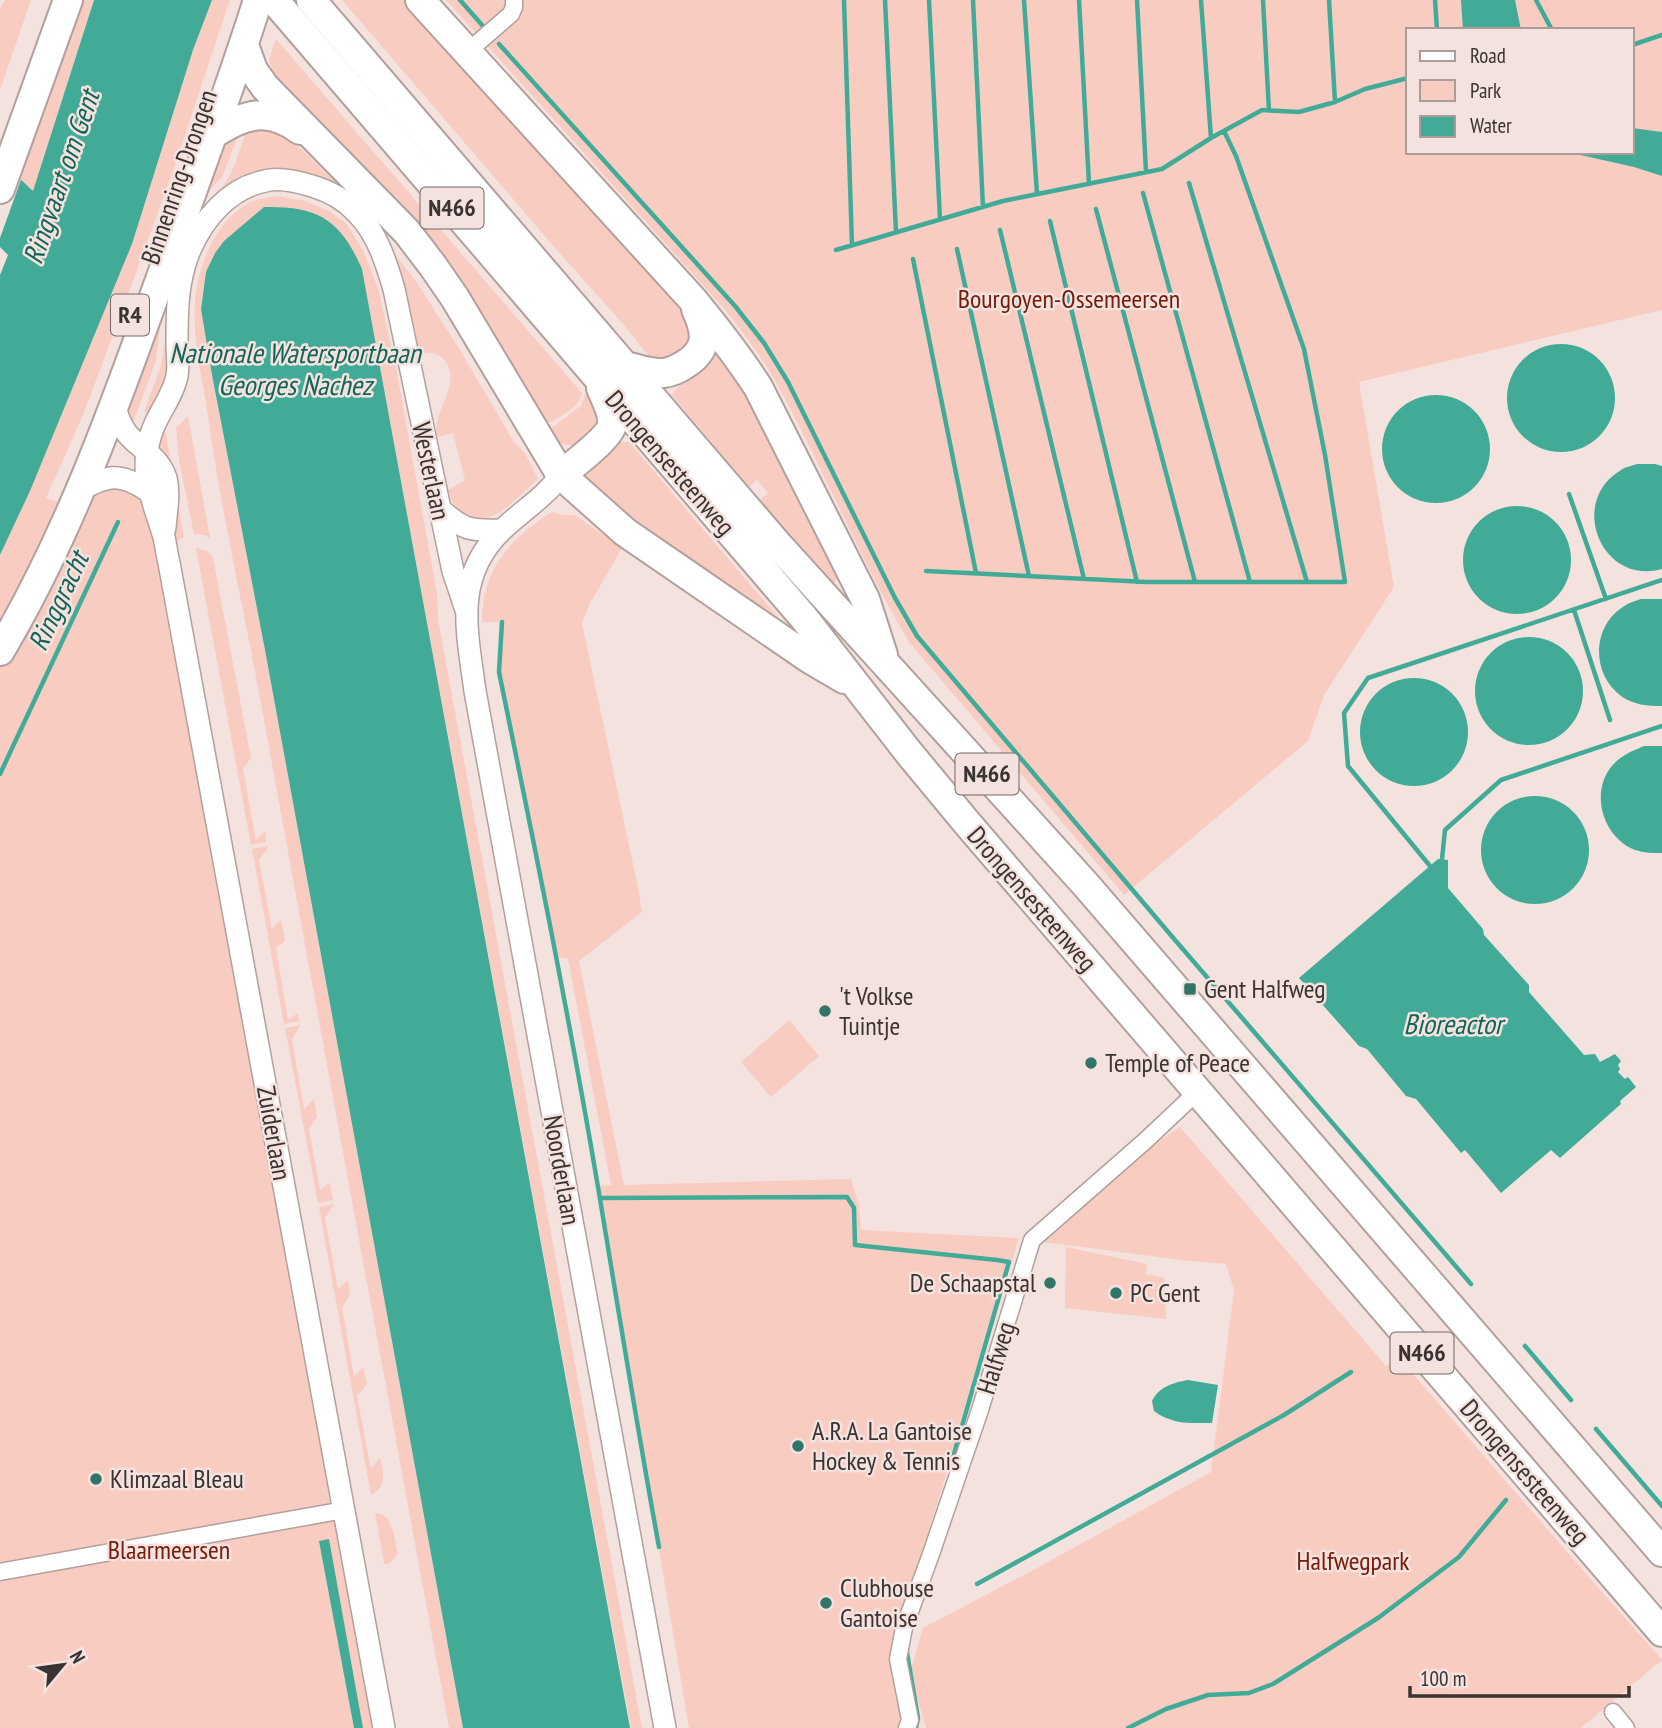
<svg xmlns="http://www.w3.org/2000/svg" width="1662" height="1728" viewBox="0 0 1662 1728" font-family="'PT Sans Narrow',sans-serif">
	<style>
		.green { fill: #f9ccc2; fill-rule: evenodd }
		.water { fill: #42ab98 }
		.pier { fill: #f4e2de }
		.lines { fill: none; stroke-linecap: round; stroke-linejoin: round }
		.stream { stroke: #42ab98; stroke-width: 4.5 }
		.street-casing { stroke: #b1a09c; stroke-width: 19 }
		.secondary-casing { stroke: #b1a09c; stroke-width: 24 }
		.highway-casing { stroke: #b1a09c; stroke-width: 32 }
		.street { stroke: #fff; stroke-width: 16 }
		.secondary { stroke: #fff; stroke-width: 21 }
		.highway { stroke: #fff; stroke-width: 28 }
		.poi-dot { fill: #307568; stroke: #f4e2de; stroke-width: 2.5 }
		.labels { text-anchor: middle; stroke-width: 5; stroke-linejoin: round; paint-order: stroke }
		.shield { fill: #f4e2de; stroke: #726865; stroke-width: 2 }
		.shield-label { font-size: 24px; font-weight: bold; fill: #3a3331 }
		.street-label { font-size: 26px; fill: #3a3331; stroke: #f4e2de }
		.park-label { font-size: 26px; fill: #771a08; stroke: #f4e2de }
		.poi-label { font-size: 26px; fill: #3a3331; stroke: #f4e2de; text-anchor: start }
		.water-label { font-size: 28px; font-style: italic; fill: #116558; stroke: #f4e2de }
	</style>
	<rect width="100%" height="100%" fill="#f4e2de"/>
	<path class="green" d="M5,0H31L0,90V8Z
		M80,0H94L33,192L16,176Z
		M212,0H230L172,174L118,322L83,415L46,498L78,509L85,497L115,483L142,496L153,529L158,567L374,1728H0V555L30,491L132,244L193,50Z
		M342,0H408L685,304L695,328L688,351L655,364L624,325L555,248Z
		M446,0H1662V310L1359,382L1394,587L1324,695L1308,741L1124,895L909,642C860,560 825,471 779,388C765,361 746,337 727,312ZM1408,30H1632V152H1408Z
		M276,39L582,393C579,407 563,415 551,422H547L544,420L276,79L269,60Z
		M240,125L236,142L222,177L202,198L212,155Z
		M254,130L273,132L292,140L353,199L285,174L195,220C204,205 218,194 227,180C236,166 240,148 246,132Z
		M277,196L305,201L329,211L347,224L363,251L369,264L379,292L397,373L437,593L438,619L642,1728H631L362,269L206,272L201,309L212,375L265,650L463,1728H449C385,1381 321,1034 258,687C240,593 219,499 206,403C200,367 191,329 196,292C200,260 218,221 247,204C256,199 267,197 277,196Z
		M382,238L416,281L460,350L514,442L525,453L538,479C511,505 467,551 448,490L465,480L453,433L437,437C431,412 463,384 445,361C437,350 426,353 414,355Z
		M161,317L156,361L130,430L124,417Z
		M167,326L172,374L151,417L145,413V409L161,366Z
		M728,343L847,561L834,584L760,500L768,493L757,480L749,487L671,394Z
		M586,392L601,409L600,427L575,445C563,446 553,442 546,432L581,406Z
		M188,416L210,538L204,535L194,534L179,460L176,428Z
		M158,428L164,430L166,435L184,537L174,543L156,450Z
		M610,442H629L787,628L646,535L574,470Z
		M552,512L563,515H575L622,548L589,605L582,623L637,883L642,912L579,961L624,1185L851,1179L859,1206L861,1230L1019,1238L891,1653L904,1717L900,1728H689L598,1186L611,1185L568,959L555,957L499,672L502,622H482C482,570 510,538 552,512Z
		M196,548L208,551L213,558L251,758L243,769L256,840L265,831L266,842L251,845Z
		M267,846L268,848L259,860L272,929L281,919L285,941L276,948L288,1020L298,1013L299,1021L284,1024L252,849Z
		M789,1020L819,1056L771,1097L741,1062Z
		M300,1025L292,1040L304,1109L314,1099L317,1117L309,1129L320,1190L330,1183L333,1200L318,1203L285,1028Z
		M1180,1127L1386,1366L1400,1359L1594,1583L1662,1660L1581,1728H926L910,1673L923,1628L1039,1567L1211,1472L1234,1290L1226,1264L1190,1261L1042,1242L1147,1149Z
		M334,1204L325,1218L338,1289L348,1280L350,1295L342,1307L354,1377L363,1367L367,1384L357,1396L371,1469L380,1457C383,1472 388,1487 371,1495L319,1207Z
		M1066,1247L1147,1264L1146,1274L1165,1278L1166,1319L1065,1308Z
		M375,1513C394,1513 394,1539 398,1554L389,1564H384Z"/>
	<path class="water" d="M94,0H212L193,50L132,244L30,491L0,555V275L8,255L0,247V160L33,191Z
		M1461,0H1515L1521,30H1463Z
		M1632,128L1662,132V176L1634,167L1567,152H1632Z
		M264,207C318,206 340,219 362,269L630,1728H463L265,650L212,375L201,309L206,272L215,253L224,241Z
		M1507 398a54 54 0 1 1 108 0a54 54 0 1 1-108 0Z
		M1382 449a54 54 0 1 1 108 0a54 54 0 1 1-108 0Z
		M1637,464H1655L1662,466V569C1602,586 1567,502 1621,470C1625,467 1632,466 1637,464Z
		M1463 560a54 54 0 1 1 108 0a54 54 0 1 1-108 0Z
		M1641,599H1662V706C1648,706 1633,705 1621,696C1590,673 1592,624 1626,605C1630,602 1636,601 1641,599Z
		M1475 691a54 54 0 1 1 108 0a54 54 0 1 1-108 0Z
		M1360 732a54 54 0 1 1 108 0a54 54 0 1 1-108 0Z
		M1644,746H1662V853C1653,853 1644,853 1635,850C1603,837 1590,794 1611,767C1620,756 1632,751 1644,746Z
		M1481 850a54 54 0 1 1 108 0a54 54 0 1 1-108 0Z
		M1438,859L1448,860V888L1483,929L1484,935L1529,985V992L1584,1055L1595,1054L1600,1062L1615,1054L1621,1061L1618,1065L1620,1069L1618,1072L1625,1079L1628,1077L1636,1087L1620,1101L1621,1104L1560,1158L1551,1150L1501,1193L1465,1150L1461,1153L1416,1099L1406,1096L1367,1049L1359,1046L1299,978Z
		M1188,1380L1218,1385L1212,1423C1190,1423 1173,1425 1154,1411L1152,1401C1159,1387 1172,1383 1188,1380Z
		M329,1539L363,1728H354L319,1541Z"/>
	<path class="pier" d="M0,157L22,177L0,238Z"/>
	<g class="lines">
		<path class="stream" d="M460,0L482,25
			M844,0L852,245
			M885,0L896,232
			M929,0L940,219
			M973,0L983,207
			M1024,0L1037,194
			M1079,0L1089,184
			M1137,0L1146,172
			M1201,0L1211,138
			M1263,0L1269,111
			M1329,0L1335,102
			M1435,0L1437,30
			M1536,0L1552,30
			M499,44L735,306L764,343L788,382L895,598L917,636L1175,940L1471,1284
			M1632,45L1662,35
			M1189,183L1307,582
			M1143,193L1250,582
			M1096,209L1195,582
			M1050,221L1137,582
			M1000,230L1084,579
			M957,249L1029,576
			M836,250L1003,201L1162,169L1211,138L1262,110L1299,112L1335,102L1365,89L1408,78
			M913,259L976,573
			M1569,494L1606,599
			M926,571L1147,582H1345L1325,455L1304,349L1236,156L1224,131
			M1574,610L1610,720
			M502,622L499,672C534,843 569,1015 598,1187C618,1307 637,1427 659,1547
			M0,774L118,522
			M1442,859L1445,830L1501,780L1662,726
			M1430,866L1348,766L1344,713L1368,678L1662,580
			M600,1198L847,1197L854,1208L855,1245L997,1260L1009,1262L950,1468
			M1525,1346L1571,1400
			M1596,1429L1662,1506
			M977,1584L1284,1415L1351,1372
			M907,1649V1653L918,1718L916,1728
			M1128,1728L1166,1709L1208,1695L1249,1693L1273,1684L1378,1618L1459,1557L1506,1500"/>
		<g class="street-casing">
			<path id="street" d="M467,52L511,14L514,7V0
				M0,1572L344,1510
				M1613,1712L1626,1728
				M907,1728L910,1720L898,1659L904,1628L931,1554L980,1410L1032,1240L1145,1141L1197,1092"/>
		</g>
		<g class="secondary-casing">
			<path id="secondary" d="M115,406C118,419 123,431 133,440C146,452 160,460 166,478C170,494 166,512 165,528
				M561,475C545,497 522,511 502,530C453,577 467,631 475,691L665,1728
				M80,490C108,475 120,472 148,491
				M440,509C463,530 470,531 502,530
				M384,1728L169,563C167,555 166,546 164,537C153,499 138,475 151,434C157,414 173,397 177,376C179,366 177,354 177,344C177,314 177,284 188,255C202,219 230,186 270,180C284,178 299,182 312,186C329,191 345,200 357,213C377,233 386,262 394,289L453,571L466,610"/>
		</g>
		<g class="highway-casing">
			<path id="highway" d="M274,0L804,618L909,753L967,823L1662,1632
				M311,0L779,546L1086,885L1662,1552
				M420,0L693,300C716,328 738,356 758,387L865,599L883,655
				M244,45L253,70L265,87L407,232L433,266L455,298L561,475L625,532L810,659L844,679
				M213,134C244,114 268,106 300,130
				M0,189L68,0
				M626,366C638,369 651,374 664,373C671,372 678,369 684,365C709,350 707,333 696,309
				M561,475C573,465 609,438 612,425C614,414 605,398 601,388
				M0,651C67,538 112,414 156,291C191,194 227,98 258,0"/>
		</g>
		<use href="#street" class="street"/>
		<use href="#secondary" class="secondary"/>
		<use href="#highway" class="highway"/>
	</g>
	<g class="poi-dot">
		<rect x="1183" y="982" width="14" height="14" rx="3.5"/>
		<circle cx="825" cy="1011" r="7"/>
		<circle cx="1091" cy="1063" r="7"/>
		<circle cx="1050" cy="1283" r="7"/>
		<circle cx="1116" cy="1293" r="7"/>
		<circle cx="798" cy="1446" r="7"/>
		<circle cx="96" cy="1479" r="7"/>
		<circle cx="826" cy="1603" r="7"/>
	</g>
	<g class="labels">
		<g class="shield">
			<rect x="420.5" y="187.5" width="63" height="41" rx="5"/>
			<rect x="111" y="294.5" width="38" height="41" rx="5"/>
			<rect x="955.5" y="753.5" width="63" height="41" rx="5"/>
			<rect x="1390.5" y="1332.5" width="63" height="41" rx="5"/>
		</g>
		<g class="shield-label">
			<text x="452" y="216">N466</text>
			<text x="130" y="323">R4</text>
			<text x="987" y="782">N466</text>
			<text x="1422" y="1361">N466</text>
		</g>
		<g class="street-label">
			<text transform="translate(179 177) rotate(-71)" y="9">Binnenring-Drongen</text>
			<text transform="translate(670 463) rotate(49)" y="9">Drongensesteenweg</text>
			<text transform="translate(431 471) rotate(78)" y="9">Westerlaan</text>
			<text transform="translate(1032 899) rotate(49)" y="9">Drongensesteenweg</text>
			<text transform="translate(274 1133) rotate(80)" y="9">Zuiderlaan</text>
			<text transform="translate(562 1170) rotate(80)" y="9">Noorderlaan</text>
			<text transform="translate(996 1358) rotate(-73)" y="9">Halfweg</text>
			<text transform="translate(1525 1472) rotate(49)" y="9">Drongensesteenweg</text>
		</g>
		<g class="park-label">
			<text x="1069" y="308">Bourgoyen-Ossemeersen</text>
			<text x="169" y="1559">Blaarmeersen</text>
			<text x="1353" y="1570">Halfwegpark</text>
		</g>
		<g class="poi-label">
			<text x="1204" y="998">Gent Halfweg</text>
			<text x="839" y="1005">'t Volkse<tspan x="839" dy="30">Tuintje</tspan></text>
			<text x="1105" y="1072">Temple of Peace</text>
			<text x="1036" y="1292" text-anchor="end">De Schaapstal</text>
			<text x="1130" y="1302">PC Gent</text>
			<text x="812" y="1440">A.R.A. La Gantoise<tspan x="812" dy="30">Hockey &amp; Tennis</tspan></text>
			<text x="110" y="1488">Klimzaal Bleau</text>
			<text x="840" y="1597">Clubhouse<tspan x="840" dy="30">Gantoise</tspan></text>
		</g>
		<g class="water-label">
			<text transform="translate(61 177) rotate(-71)" y="10">Ringvaart om Gent</text>
			<text x="295" y="363">Nationale Watersportbaan<tspan x="295" dy="32">Georges Nachez</tspan></text>
			<text transform="translate(58 601) rotate(-65)" y="10">Ringgracht</text>
			<text x="1453" y="1034">Bioreactor</text>
		</g>
	</g>
	<rect x="1406" y="28" width="228" height="126" fill="#f4e2de" stroke="#aa9c99" stroke-width="2"/>
	<rect x="1420" y="51" width="35" height="10" fill="#ffffff" stroke="#aa9c99" stroke-width="2"/>
	<text x="1470" y="63" font-size="21" fill="#3a3331">Road</text>
	<rect x="1420" y="80" width="35" height="21" fill="#f9ccc2" stroke="#aa9c99" stroke-width="2"/>
	<text x="1470" y="98" font-size="21" fill="#3a3331">Park</text>
	<rect x="1420" y="116" width="35" height="21" fill="#42ab98" stroke="#aa9c99" stroke-width="2"/>
	<text x="1470" y="133" font-size="21" fill="#3a3331">Water</text>
	<g transform="translate(63 1665) rotate(61)" stroke="#f4e2de" stroke-width="5" paint-order="stroke">
	<path d="M0-5L12 26L0 18L-12 26Z" fill="#3a3331"/>
	<text y="-10" font-size="19" font-weight="bold" text-anchor="middle" fill="#3a3331">N</text>
	</g>
	<path d="M1410 1686v10h219v-10" fill="none" stroke="#3a3331" stroke-width="3.5"/>
	<text x="1420" y="1686" font-size="21" fill="#3a3331" stroke="#f4e2de" stroke-width="5" paint-order="stroke">100 m</text>
</svg>
